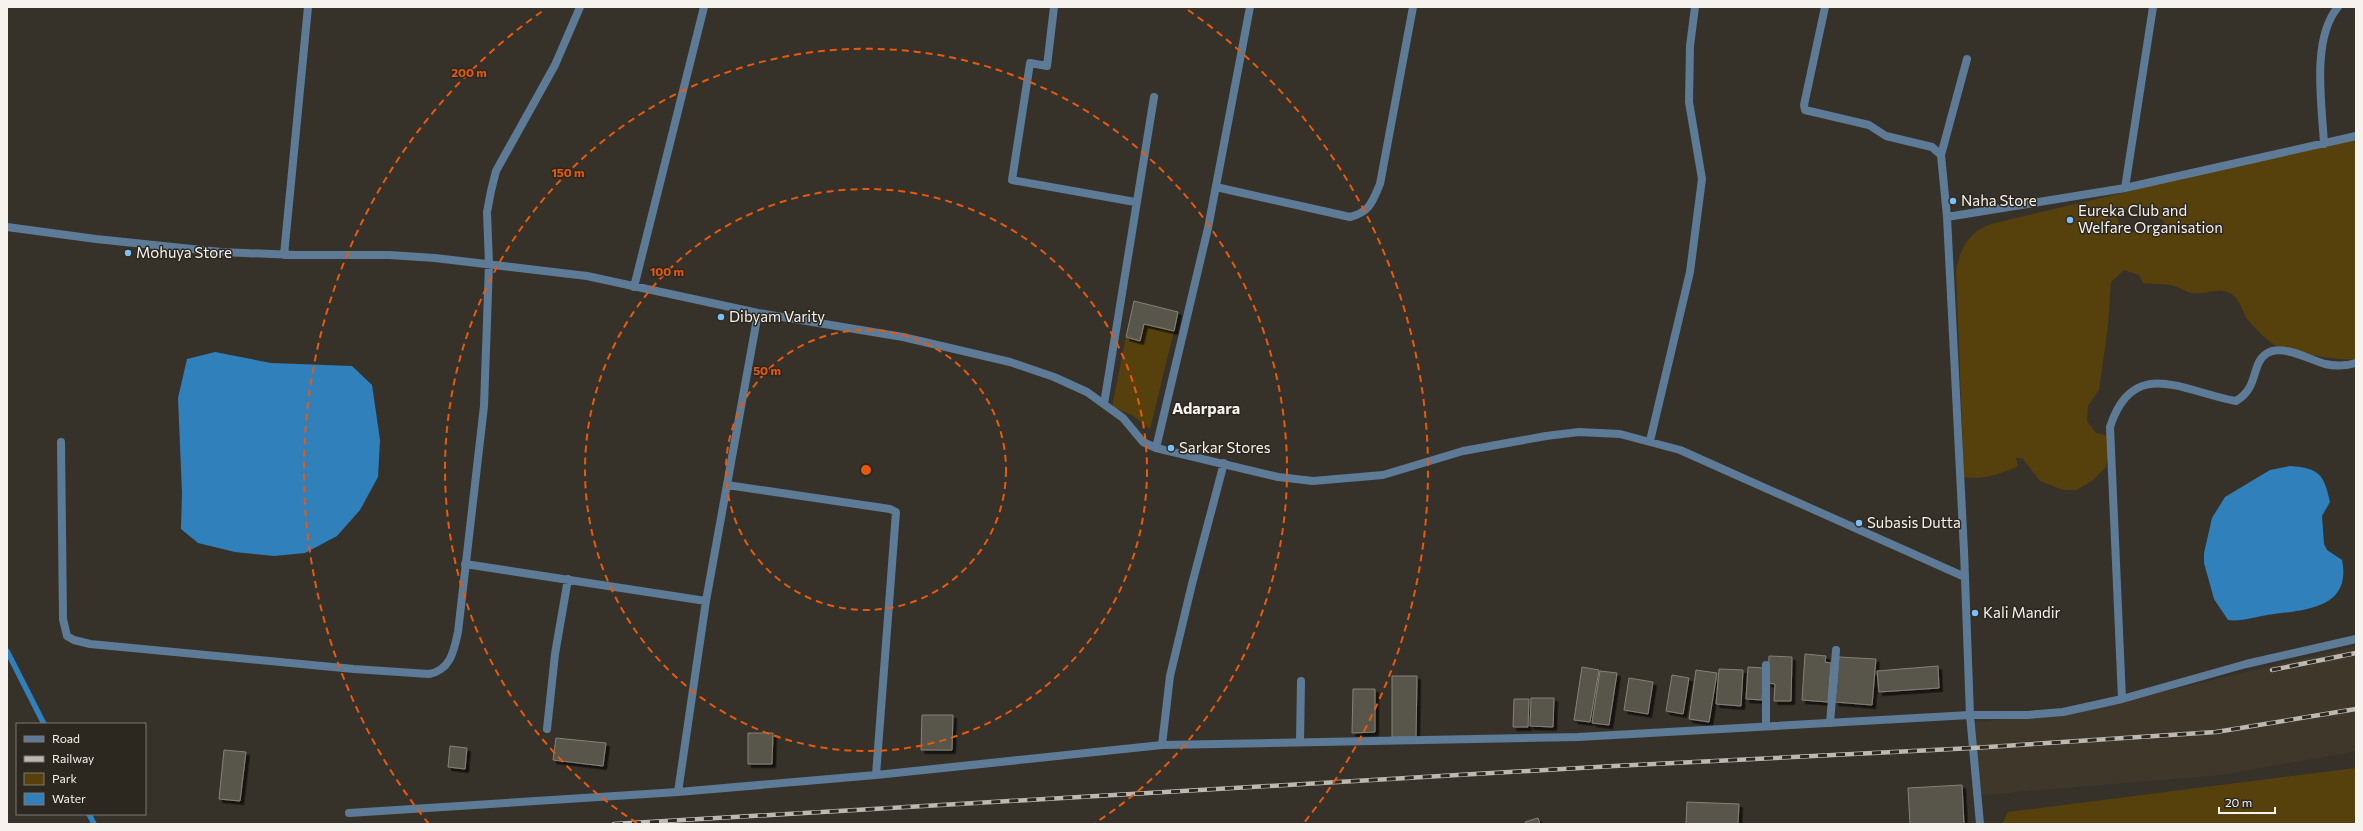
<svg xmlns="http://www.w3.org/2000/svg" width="2363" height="831" viewBox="0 0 2363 831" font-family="Commissioner,sans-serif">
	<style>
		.built { fill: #3f382a }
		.green { fill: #56410d; fill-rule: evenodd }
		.water { fill: #3080bc }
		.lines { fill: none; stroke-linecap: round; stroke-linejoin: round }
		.stream { stroke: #3080bc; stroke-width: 5.5 }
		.building { fill: #59544c; stroke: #858177; filter: url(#shadow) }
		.service { stroke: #5d7b96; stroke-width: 8 }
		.minor { stroke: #5d7b96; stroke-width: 8 }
		.rail-casing { stroke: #bcb8b2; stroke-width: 4.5 }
		.rail { stroke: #2c2820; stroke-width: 3; stroke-dasharray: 9; stroke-linecap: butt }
		.ring { fill: none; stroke: #e8590c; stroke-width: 2; stroke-dasharray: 7 5 }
		.poi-dot { fill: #7abff8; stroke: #2c2820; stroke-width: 1.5 }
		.labels { text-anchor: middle; stroke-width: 3; stroke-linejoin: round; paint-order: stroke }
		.poi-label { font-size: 15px; fill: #f6f3ee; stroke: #2c2820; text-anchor: start }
		.neighbourhood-label { font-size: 16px; font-weight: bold; fill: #f6f3ee; stroke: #2c2820 }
		.centre { fill: #e8590c; stroke: #2c2820; stroke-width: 2 }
		.ring-label { font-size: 12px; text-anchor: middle; font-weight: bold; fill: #e8590c; stroke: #2c2820; stroke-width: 3; stroke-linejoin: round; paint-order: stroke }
	</style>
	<defs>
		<filter id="shadow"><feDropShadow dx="3.5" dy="3.5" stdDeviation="0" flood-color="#0009"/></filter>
	</defs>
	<rect width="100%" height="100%" fill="#36322a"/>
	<path class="built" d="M2356,646V751L2221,775L1981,795L1974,723L2112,704Z"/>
	<path class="green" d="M2356,138V359C2343,362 2288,352 2275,345C2265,339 2256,329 2248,320C2241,311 2242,300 2230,293C2218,287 2204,295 2191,293C2185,291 2179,287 2174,286C2164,283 2153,285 2143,283L2139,275L2124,270L2111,282L2108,326L2099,390L2088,406L2087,421L2096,433L2110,436L2106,467L2092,481L2076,490H2063L2040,481L2022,458H2016L2018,466C2004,473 1980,481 1964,477L1956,271C1960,248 1969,232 1991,224ZM2131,205L2139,212L2144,208L2165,222L2159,228C2146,229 2135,235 2122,231L2117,217Z
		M1144,324L1174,331L1150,429L1132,415L1112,407L1126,337L1140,340Z
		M2356,768V824H2002L2008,812Z"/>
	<path class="water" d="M215,352L271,363L352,366L372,385L380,440L378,477L360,510L337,536L305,553L274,556L235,552L198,543L181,529L182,493L178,398L187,359Z
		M2290,466C2320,468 2324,475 2330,502L2322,516L2324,544L2327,550L2342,560C2352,610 2303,610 2267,615C2255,617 2240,622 2228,620L2214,599L2204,563V553L2212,518L2225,497L2270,470Z"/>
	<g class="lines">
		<path class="stream" d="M7,651L44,724
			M89,814L94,824"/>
	</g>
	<path class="building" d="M1134,301L1178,312L1174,331L1144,324L1140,341L1126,337Z
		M1805,654L1826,656L1825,662L1831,663L1828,702L1802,700Z
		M1769,656L1792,657L1791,701H1774L1775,684L1768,683Z
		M1839,657L1876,659L1872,705L1835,702Z
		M1938,666L1939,688L1879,692L1877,671Z
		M1582,667L1599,670L1590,722L1574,720Z
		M1748,667L1764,668L1762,700L1746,699Z
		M1719,669L1743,670L1741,706L1716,704Z
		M1696,670L1717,673L1709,722L1689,719Z
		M1600,671L1617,673L1609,725L1592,723Z
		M1672,675L1689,678L1683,714L1666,711Z
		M1392,676H1417L1416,737H1392Z
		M1629,678L1653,682L1648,714L1624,710Z
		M1353,689H1375V732L1352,733Z
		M1531,698H1554L1553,727L1530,726Z
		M1514,699H1529L1528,727H1513Z
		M922,715H953L952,750H921Z
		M748,733H773L772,764H748Z
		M556,738L606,743L603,766L553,760Z
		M450,746L467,748L465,769L448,767Z
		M224,750L246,752L240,801L219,799Z
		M1962,785L1964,824H1910L1908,788Z
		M1687,802L1739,804L1738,824H1686Z
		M1538,818L1540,824H1526L1525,822Z"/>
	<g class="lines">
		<path class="service" d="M1766,665V726
			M1830,723L1836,650
			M1300,742L1301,681"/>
		<path class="minor" d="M1054,7L1047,66L1030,63L1012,180L1135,202
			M1825,7L1804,105L1805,110L1869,125L1886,136L1932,147L1941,155L1947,217L1964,551L1970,715L1980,824
			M2324,144C2322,105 2311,39 2338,7
			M1941,155L1967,59
			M1216,187L1350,217C1370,212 1372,202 1380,184L1413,7
			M2125,188L2356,136
			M1947,217L2125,188L2153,7
			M7,227L96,239L221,252L296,255H389L435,258L587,276L758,313L903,337L1010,362L1054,377L1087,392L1123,418L1143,442L1156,448L1278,477L1313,481L1383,475L1463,451L1546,436L1579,432L1620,434L1680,450L1965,577
			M284,255L308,7
			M634,287L704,7
			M1104,404L1154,97
			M1650,441L1690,272L1702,179L1689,102L1690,46L1695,7
			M61,442L63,619L67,636L74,640L90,644L354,669L429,674C451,670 454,650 458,632L484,406L489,264L487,212L491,191L496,171L555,65L580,7
			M1156,448L1208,228L1250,7
			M727,485L890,509L896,512L876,775
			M465,564L706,601
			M2122,699L2110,427C2133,355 2184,392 2236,401C2259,388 2251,364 2266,354C2282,343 2310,360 2325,364C2335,366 2346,366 2356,363
			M547,729L555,654L568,579
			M1162,745L1170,676L1192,584L1224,463
			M678,792L706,601L758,313
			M349,813L678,792L876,775L1162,745L1578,737L1970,715H2027L2063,712L2122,699L2246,664L2356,639"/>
		<g class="rail-casing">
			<path id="rail" d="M2272,670L2356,653
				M614,824L1614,766L1973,748L2216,732L2356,709"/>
		</g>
		<use href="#rail" class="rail"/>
	</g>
	<g class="ring">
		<circle cx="866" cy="470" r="140"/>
		<circle cx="866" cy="470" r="281"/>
		<path d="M637 823A421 421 0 1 1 1095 823"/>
		<path d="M429 824A562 562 0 0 1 544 10M1188 10A562 562 0 0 1 1303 824"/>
	</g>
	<g class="poi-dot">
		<circle cx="1953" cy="201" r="4"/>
		<circle cx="2070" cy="220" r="4"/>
		<circle cx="128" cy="253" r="4"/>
		<circle cx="721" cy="317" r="4"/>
		<circle cx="1171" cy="448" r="4"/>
		<circle cx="1859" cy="523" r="4"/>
		<circle cx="1975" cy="613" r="4"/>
	</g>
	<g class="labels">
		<g class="poi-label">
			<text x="1961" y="206">Naha Store</text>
			<text x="2078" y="216">Eureka Club and<tspan x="2078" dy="17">Welfare Organisation</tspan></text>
			<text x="136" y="258">Mohuya Store</text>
			<text x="729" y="322">Dibyam Varity</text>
			<text x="1179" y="453">Sarkar Stores</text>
			<text x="1867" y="528">Subasis Dutta</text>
			<text x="1983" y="618">Kali Mandir</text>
		</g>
		<g class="neighbourhood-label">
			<text x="1206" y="414">Adarpara</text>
		</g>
	</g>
	<circle cx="866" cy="470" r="6" class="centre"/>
	<g class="ring-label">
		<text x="469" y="77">200 m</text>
		<text x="568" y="177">150 m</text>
		<text x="667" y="276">100 m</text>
		<text x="767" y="375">50 m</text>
	</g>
	<rect width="2363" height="831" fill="none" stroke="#f6f3ee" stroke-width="16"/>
	<rect x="16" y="723" width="130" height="92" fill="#2c2820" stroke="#7d7972"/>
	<rect x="24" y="736" width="20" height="6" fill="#5d7b96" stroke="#7d7972"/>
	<text x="52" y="743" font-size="12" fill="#f6f3ee">Road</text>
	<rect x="24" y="756" width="20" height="6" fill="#bcb8b2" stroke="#7d7972"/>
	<text x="52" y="763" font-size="12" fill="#f6f3ee">Railway</text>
	<rect x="24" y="773" width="20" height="12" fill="#56410d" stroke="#7d7972"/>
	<text x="52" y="783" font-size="12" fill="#f6f3ee">Park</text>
	<rect x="24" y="793" width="20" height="12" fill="#3080bc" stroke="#7d7972"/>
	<text x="52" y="803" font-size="12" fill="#f6f3ee">Water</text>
	<path d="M2219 807v6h56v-6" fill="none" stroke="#f6f3ee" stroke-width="2"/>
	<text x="2225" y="807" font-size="12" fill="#f6f3ee" stroke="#2c2820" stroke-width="3" paint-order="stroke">20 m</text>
</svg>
